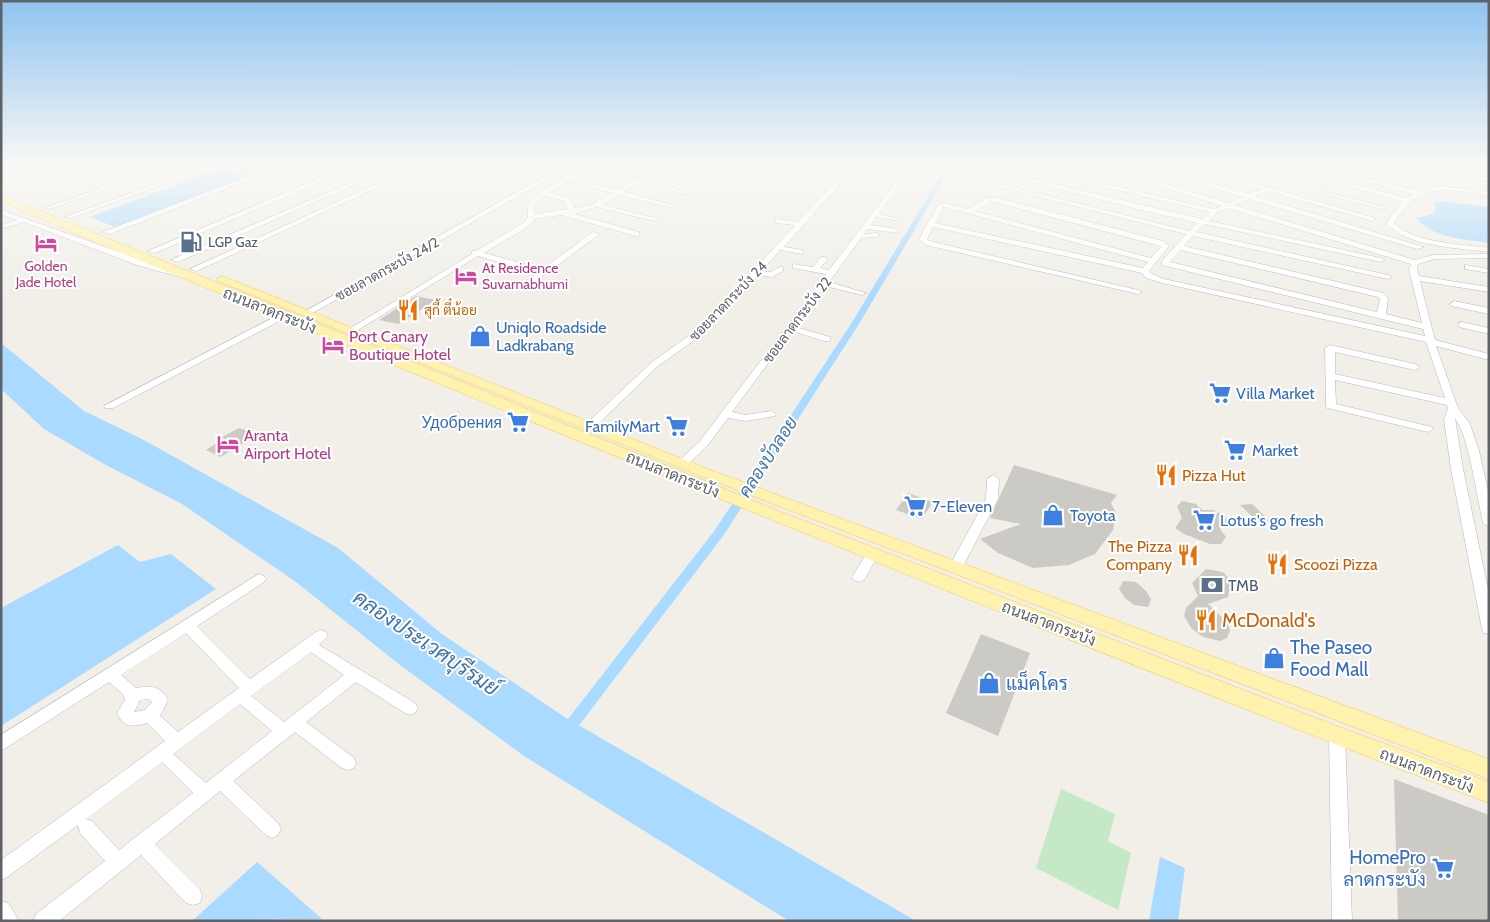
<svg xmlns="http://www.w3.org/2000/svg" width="1490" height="922" viewBox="0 0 1490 922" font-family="Cabin,Sarabun,sans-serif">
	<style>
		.green { fill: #c5e8c5 }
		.water { fill: #aadaff }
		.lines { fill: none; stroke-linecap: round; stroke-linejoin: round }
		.canal { fill: #aadaff; fill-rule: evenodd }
		.building { fill: #cccac5 }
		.minor-casing { stroke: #b5b8bc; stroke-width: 1 }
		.major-casing { stroke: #f2c960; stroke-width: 1 }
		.minor { fill: #fff; fill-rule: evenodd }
		.major { fill: #fff2af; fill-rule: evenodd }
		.labels { text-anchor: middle; stroke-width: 4; stroke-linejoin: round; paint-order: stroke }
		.far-service-label { font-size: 14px; fill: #4e5e75; stroke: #fff; text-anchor: start }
		.far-hotel-label { font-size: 14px; fill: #b23c85; stroke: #fff }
		.far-street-label { font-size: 14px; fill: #5f6368; stroke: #fff }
		.far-food-label { font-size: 14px; fill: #c56008; stroke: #fff; text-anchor: start }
		.street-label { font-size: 16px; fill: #5f6368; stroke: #fff }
		.shop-label { font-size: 16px; fill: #366cbe; stroke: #fff; text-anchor: start }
		.hotel-label { font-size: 16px; fill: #b23c85; stroke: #fff; text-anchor: start }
		.food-label { font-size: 16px; fill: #c56008; stroke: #fff; text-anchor: start }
		.service-label { font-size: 16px; fill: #4e5e75; stroke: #fff; text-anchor: start }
		.water-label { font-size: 18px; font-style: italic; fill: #4174aa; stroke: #fff }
		.near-food-label { font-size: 19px; fill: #c56008; stroke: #fff; text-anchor: start }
		.near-shop-label { font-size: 19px; fill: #366cbe; stroke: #fff; text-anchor: start }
		.near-water-label { font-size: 21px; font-style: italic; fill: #4174aa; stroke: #fff }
	</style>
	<rect width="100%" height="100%" fill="#f1efe8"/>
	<path class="green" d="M1061,789L1115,814L1108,841L1131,853L1118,910L1036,868Z"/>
	<path class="water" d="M222,168L248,176L115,227L90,217Z
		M1440,201L1489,207V243C1465,239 1432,238 1416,218L1430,215L1435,212V203Z
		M1,343L84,411L142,439L338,548L442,634L563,716L916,921H789L524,756L400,665L296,582L182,504L104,464L44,429L1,389Z
		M118,545L140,562L171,554L216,589L1,726V608Z
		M1160,857L1185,868L1178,921H1149Z
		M257,862L322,919L192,921Z"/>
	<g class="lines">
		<path class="canal" d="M951,164H957L943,181L859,324L723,536L571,736L566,738L561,736L559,732L561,728L715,530L851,324L938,180Z"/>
	</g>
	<path class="building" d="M224,164H250L263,168L247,174Z
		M416,296L436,300L399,324L379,320Z
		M239,428L257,434L221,457L206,450L224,438L222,437Z
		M1014,465L1117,495L1111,503L1116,513L1113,530L1095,554L1069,565L1033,568L998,553L980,539L1021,524L990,518Z
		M908,493L933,502L922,519L896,510Z
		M1182,501L1196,504L1202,510H1213L1224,515L1228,523L1220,529L1226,537L1221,544H1210L1184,534L1175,528L1182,518L1177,506Z
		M1252,504L1270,521L1259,523L1240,505Z
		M1206,569L1223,572L1231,581L1228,597L1208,604L1228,623L1230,631L1227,638L1220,641L1203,637L1191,628L1184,616L1186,608L1198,596L1192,583Z
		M1123,581L1136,582L1146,591L1151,599L1148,607L1134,605L1125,598L1119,589Z
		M981,634L1030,653L998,736L946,713Z
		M1394,779L1489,815V921H1398Z"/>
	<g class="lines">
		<g class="minor-casing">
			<path id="minor" d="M170,164H179L49,209L44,208Z
				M211,164H220L71,218L65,217Z
				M280,164H289L110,234L103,232Z
				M353,164H362L155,253L148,251Z
				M394,164H402L178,262L171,260Z
				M420,164H428L197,271L190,269Z
				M567,164H575L309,315L306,316L302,313Z
				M599,164H609L578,176L549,193L568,197L575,208L588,206L613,193L574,183V181L618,190L634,181L598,172V170L600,169L692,193L689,195L641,183L624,192L676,206L673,208L619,195L602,205L656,218L658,219L654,221L596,207L574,214L639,232V236H636L561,215L534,219L531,225L484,253L542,269L593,232L600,234L529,286L522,284L537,273L478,256L353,333L350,334L346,331L472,254V251H476L525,222L528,217V205C545,185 573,171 599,164ZM545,196L563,200L568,209L535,214L534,205Z
				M633,164H644L710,181L707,183Z
				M700,164H712L724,168L721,170Z
				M852,164H858L784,247L803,250V254L780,250L762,271L770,272L780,267H783V271L772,277L758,275L707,331L658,366L594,428H586L585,426L586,424L652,362L701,327L795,225L776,223V219L798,222Z
				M861,164H873L907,171L913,166L918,167L900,184L879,214L901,219V221L876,217L870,225L897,229V233L867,229L864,234L876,233L880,235L876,237L861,238L829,282L866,293L862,295L825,286L795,327L830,337V341H824L792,331L732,412L746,415L771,411L776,414L775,416L746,421L728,418L708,445L686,466H678L676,464L678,462L700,441L826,274L793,268V264L813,267L821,257H824L828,259L820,268L829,270L896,182L904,174Z
				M959,164H970L1202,219L1210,212L1007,164H1019L1214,209L1222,206L1091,164H1101L1228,203L1243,197L1137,164H1147L1249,194L1261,189L1177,164H1187L1375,218V220L1373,221L1267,191L1255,196L1424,247L1417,249L1249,199L1234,205L1415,260L1433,255L1489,254V258L1434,259L1418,264L1417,269L1419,276L1489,287V292L1420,281L1435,340L1489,354V360L1436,346L1458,408L1470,424L1479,451L1489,495V527L1483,523C1477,497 1469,437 1455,418L1463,469L1489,594V634L1484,633L1482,629L1451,469L1444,420L1448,408L1447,405L1335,380L1336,404L1432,427L1433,429L1428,432L1327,408L1326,406L1325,348L1330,345L1415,364L1420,367L1415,370L1335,352V374L1445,398L1426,342L1162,283L1146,278L1142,273L933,227L927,239L929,241L1138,290L1142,292L1138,294L926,245L919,239L938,205L944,203L968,209L987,198L994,197L1163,241L1169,246L1149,271L1152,274L1164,279L1425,336L1423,329L1162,265V261L1186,234L953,175L956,173L1189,231L1198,223L1145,211ZM990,201L1157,245L1161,247L1151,258L975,211ZM943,207H944L1148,262L1143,268L935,223ZM1228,208L1411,264L1409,269L1422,323L1386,314L1388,299L1384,293L1184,246L1193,236L1388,279L1392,277L1388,275L1196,232L1205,224L1381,262L1385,260L1381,258L1209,221L1217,212ZM1180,250L1378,297L1380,299L1377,312L1170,262Z
				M1241,164H1251L1274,172L1271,174Z
				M1265,164H1276L1407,198L1413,194L1299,164H1310L1418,191L1440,186L1489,192V196C1445,188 1421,180 1394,223C1413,243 1462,244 1489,248V252C1460,248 1406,247 1386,223L1403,201Z
				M1343,164H1354L1416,179L1422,176L1383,164H1393L1430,175L1412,186L1409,184L1411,182Z
				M1410,164H1422L1489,178V182Z
				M1454,164L1489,167V171L1457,166Z
				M1260,175L1385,207L1386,208L1381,209L1260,177Z
				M1,210L187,276L183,278L134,264L24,222L1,229V225L17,220L1,214Z
				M1465,265L1489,269V273L1465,269Z
				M1454,301L1489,308V314L1451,306L1450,304Z
				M284,312L287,313V317L113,408H105L104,406Z
				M1462,322L1489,328V334L1459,327V323Z
				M993,475L999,479L998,499L961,570H951L949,567L986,499L987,479Z
				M873,549L878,551L879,554L864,580L859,582L854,580L852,577L854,574L868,551Z
				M259,574L264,576L266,579L264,582L197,626L250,679L316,632L321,630L326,632L328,636L319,645L415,703L418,708L415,713L410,715L405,713L356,682L306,722L354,758L356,763L354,768L348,770L342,768L295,732L233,781L278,823L281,829L278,835L272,838L266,835L220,791L155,844L200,889L202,896L200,903L193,905L186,903L141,855L59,921H33L36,914L105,861L80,833L78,825L7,877L1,880V860L165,741L147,723C133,727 124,728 117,713L125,700L123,694L109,682L1,751V735ZM186,633L239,688L178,732L160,716L168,700C160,685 150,686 136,688L121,675ZM311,652L344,675L284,722L251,696ZM149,699L152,702L145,710L134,712L140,700ZM240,704L272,731L206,783L173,754ZM162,762L193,793L119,850L92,821L86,819Z
				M1337,729L1343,731L1345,736L1352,921H1332L1329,736L1331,731Z
				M1,901L8,903L19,921H1Z"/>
		</g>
		<g class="major-casing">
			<path id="major" d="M1,195L784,513L1345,729L1489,782V803C1015,623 547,428 78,235L1,201Z
				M222,276L708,469L1489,759V779L698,475L218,281L217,279Z"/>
		</g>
		<use href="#minor" class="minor"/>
		<use href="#major" class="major"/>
	</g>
	<linearGradient id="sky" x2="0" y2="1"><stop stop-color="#8fc3f1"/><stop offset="0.56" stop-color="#f9f8f5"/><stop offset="1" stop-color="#f9f8f5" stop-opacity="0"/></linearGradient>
	<rect width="1490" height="293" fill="url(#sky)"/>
	<defs>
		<g id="fuel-bare" transform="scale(1.725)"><path d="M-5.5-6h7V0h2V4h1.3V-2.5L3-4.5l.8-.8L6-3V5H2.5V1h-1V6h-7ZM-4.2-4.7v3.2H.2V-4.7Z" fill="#5c6f8a" stroke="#fff" stroke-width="2.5" paint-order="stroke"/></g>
		<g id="hotel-bare" transform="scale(1.725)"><path d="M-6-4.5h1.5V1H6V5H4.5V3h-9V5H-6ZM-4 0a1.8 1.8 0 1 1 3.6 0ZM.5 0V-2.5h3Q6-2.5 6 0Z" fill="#d1479c" stroke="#fff" stroke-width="2.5" paint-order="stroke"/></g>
		<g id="restaurant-bare" transform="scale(1.725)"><path d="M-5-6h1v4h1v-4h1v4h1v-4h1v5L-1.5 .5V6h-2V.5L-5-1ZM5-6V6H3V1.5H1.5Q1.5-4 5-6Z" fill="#e8710a" stroke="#fff" stroke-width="2.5" paint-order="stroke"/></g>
		<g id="shop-bare" transform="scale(1.725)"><path d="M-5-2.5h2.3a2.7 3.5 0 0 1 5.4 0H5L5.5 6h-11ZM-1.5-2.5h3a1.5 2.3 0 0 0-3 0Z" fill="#3f7fe0" stroke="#fff" stroke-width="2.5" paint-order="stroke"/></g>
		<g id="supermarket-bare" transform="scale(1.725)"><path d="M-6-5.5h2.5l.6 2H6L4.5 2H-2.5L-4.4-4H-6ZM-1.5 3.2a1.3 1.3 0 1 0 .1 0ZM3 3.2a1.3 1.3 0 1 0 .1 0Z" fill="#3f7fe0" stroke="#fff" stroke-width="2.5" paint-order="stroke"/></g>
		<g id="bank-bare" transform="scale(1.725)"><path d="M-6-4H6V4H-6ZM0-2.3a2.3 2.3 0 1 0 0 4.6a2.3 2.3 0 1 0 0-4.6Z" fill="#5c6f8a" stroke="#fff" stroke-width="2.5" paint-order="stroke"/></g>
	</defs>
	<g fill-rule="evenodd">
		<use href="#fuel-bare" x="191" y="242"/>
		<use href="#hotel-bare" x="46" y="243"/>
		<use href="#hotel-bare" x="466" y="276"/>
		<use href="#restaurant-bare" x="408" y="310"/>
		<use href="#shop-bare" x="480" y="336"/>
		<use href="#hotel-bare" x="333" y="345"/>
		<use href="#supermarket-bare" x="1220" y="393"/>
		<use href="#supermarket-bare" x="518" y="422"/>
		<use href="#supermarket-bare" x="677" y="426"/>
		<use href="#hotel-bare" x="228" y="444"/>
		<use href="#supermarket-bare" x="1235" y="450"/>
		<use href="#restaurant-bare" x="1166" y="475"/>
		<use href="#supermarket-bare" x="915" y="506"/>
		<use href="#shop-bare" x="1053" y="515"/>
		<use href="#supermarket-bare" x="1204" y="520"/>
		<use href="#restaurant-bare" x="1188" y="555"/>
		<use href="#restaurant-bare" x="1277" y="564"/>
		<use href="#bank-bare" x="1212" y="585"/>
		<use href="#restaurant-bare" x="1206" y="620"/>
		<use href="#shop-bare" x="1274" y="658"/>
		<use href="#shop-bare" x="989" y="683"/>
		<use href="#supermarket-bare" x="1443" y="868"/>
	</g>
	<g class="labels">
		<g class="far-service-label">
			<text x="208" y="247">LGP Gaz</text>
		</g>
		<g class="far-hotel-label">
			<text x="46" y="271">Golden<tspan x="46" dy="16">Jade Hotel</tspan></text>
			<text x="482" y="273" text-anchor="start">At Residence<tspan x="482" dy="16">Suvarnabhumi</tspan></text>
		</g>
		<g class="far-street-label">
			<text transform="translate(387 269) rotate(-29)" y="5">ซอยลาดกระบัง 24/2</text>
			<text transform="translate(728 301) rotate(-46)" y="5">ซอยลาดกระบัง 24</text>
			<text transform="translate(797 320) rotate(-53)" y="5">ซอยลาดกระบัง 22</text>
		</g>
		<g class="far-food-label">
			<text x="424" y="315">สุกี้ ตี๋น้อย</text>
		</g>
		<g class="street-label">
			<text transform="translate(270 310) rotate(22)" y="6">ถนนลาดกระบัง</text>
			<text transform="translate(673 474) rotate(22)" y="6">ถนนลาดกระบัง</text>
			<text transform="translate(1049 623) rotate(21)" y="6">ถนนลาดกระบัง</text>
			<text transform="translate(1427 770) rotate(21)" y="6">ถนนลาดกระบัง</text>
		</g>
		<g class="shop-label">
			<text x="496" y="333">Uniqlo Roadside<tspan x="496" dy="18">Ladkrabang</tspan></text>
			<text x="1236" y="399">Villa Market</text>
			<text x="502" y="428" text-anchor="end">Удобрения</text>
			<text x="660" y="432" text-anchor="end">FamilyMart</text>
			<text x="1252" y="456">Market</text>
			<text x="932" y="512">7-Eleven</text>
			<text x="1070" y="521">Toyota</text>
			<text x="1220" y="526">Lotus's go fresh</text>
		</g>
		<g class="hotel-label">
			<text x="349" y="342">Port Canary<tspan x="349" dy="18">Boutique Hotel</tspan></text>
			<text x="244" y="441">Aranta<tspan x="244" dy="18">Airport Hotel</tspan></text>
		</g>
		<g class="food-label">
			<text x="1182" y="481">Pizza Hut</text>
			<text x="1172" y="552" text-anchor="end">The Pizza<tspan x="1172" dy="18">Company</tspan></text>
			<text x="1294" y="570">Scoozi Pizza</text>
		</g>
		<g class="service-label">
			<text x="1228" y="591">TMB</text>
		</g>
		<g class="water-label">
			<text transform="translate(768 457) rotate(-57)" y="6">คลองบัวลอย</text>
		</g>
		<g class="near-food-label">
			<text x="1222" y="627">McDonald's</text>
		</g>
		<g class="near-shop-label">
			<text x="1290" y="654">The Paseo<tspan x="1290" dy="22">Food Mall</tspan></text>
			<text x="1006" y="690">แม็คโคร</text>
			<text x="1426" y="864" text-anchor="end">HomePro<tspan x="1426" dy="22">ลาดกระบัง</tspan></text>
		</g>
		<g class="near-water-label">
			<text transform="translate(426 643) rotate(34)" y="7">คลองประเวศบุรีรมย์</text>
		</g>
	</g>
	<rect width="1490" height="922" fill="none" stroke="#5f6368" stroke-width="5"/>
</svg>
